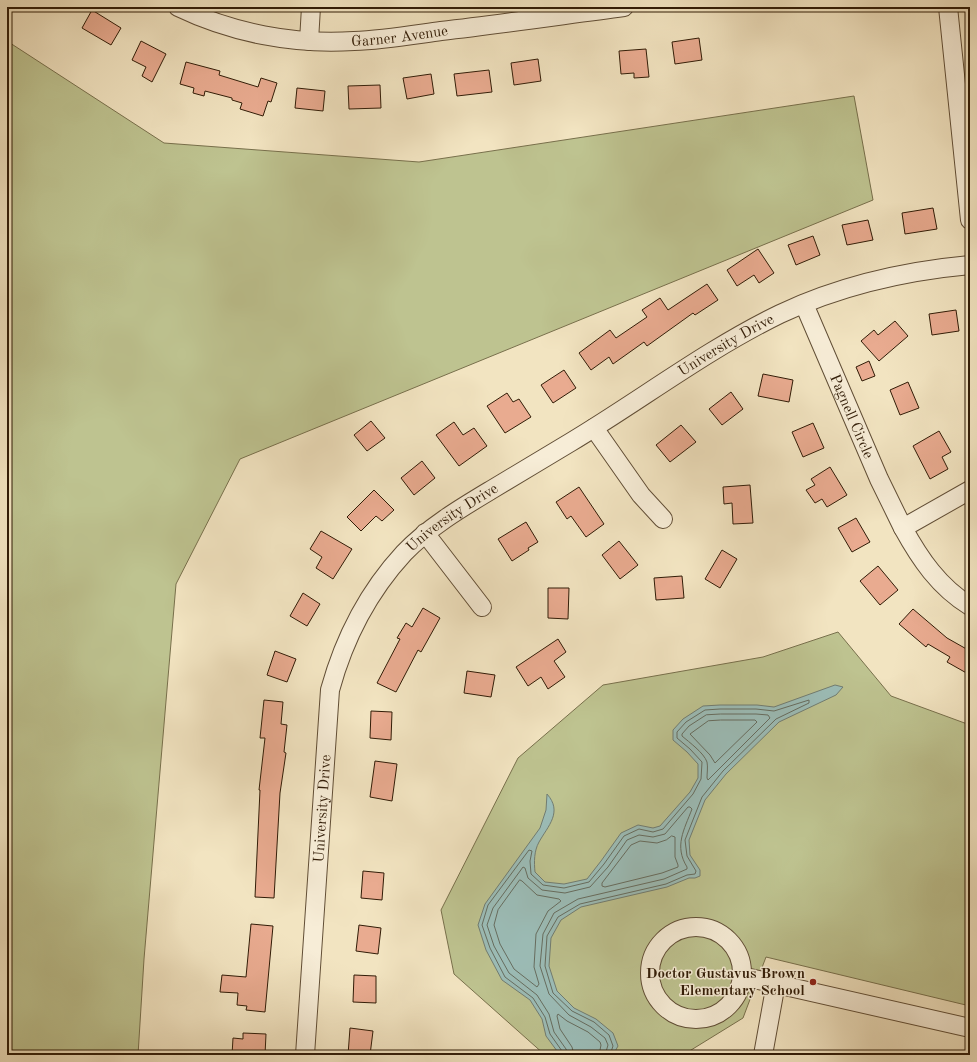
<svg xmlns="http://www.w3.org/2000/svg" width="977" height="1062" viewBox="0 0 977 1062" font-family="'Old Standard TT',serif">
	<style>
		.green { fill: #bec390; stroke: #78704c }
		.water { fill: #9cbeb9; stroke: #717d72 }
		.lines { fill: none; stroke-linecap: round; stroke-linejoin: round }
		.shore { stroke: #666d60; stroke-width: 1 }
		.building { fill: #e9ab90; stroke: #311c07 }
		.minor-casing { stroke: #614e36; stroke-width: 20 }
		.minor { stroke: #f7edd7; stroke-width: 18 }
		.poi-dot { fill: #8f2418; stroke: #f7edd7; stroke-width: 1.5 }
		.labels { text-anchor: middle; stroke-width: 3; stroke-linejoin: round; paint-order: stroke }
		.street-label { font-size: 15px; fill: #311c07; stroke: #f7edd7 }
		.poi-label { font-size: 15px; font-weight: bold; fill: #311c07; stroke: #f7edd7; text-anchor: end }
	</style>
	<rect width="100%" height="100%" fill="#f2e4c1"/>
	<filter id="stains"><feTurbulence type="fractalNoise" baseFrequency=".005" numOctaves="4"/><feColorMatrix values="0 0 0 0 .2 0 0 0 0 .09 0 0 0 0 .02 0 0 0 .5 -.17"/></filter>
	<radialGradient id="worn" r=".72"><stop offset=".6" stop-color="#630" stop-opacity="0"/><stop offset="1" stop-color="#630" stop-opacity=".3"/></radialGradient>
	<path class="green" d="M7,41L164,143L419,162L854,96L873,200L240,459L176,584L144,959L138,1055H7Z
		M838,632L891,696L970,725V1006L766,957L743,1018L683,1055H545L454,974L441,910L518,758L603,685L763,657Z"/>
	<path class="water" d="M835,685L843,687L836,695L779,722L726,774L705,800L689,840L690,855L700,870V876L695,878H689L667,887L581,907L561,920L551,938L549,966L557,991L574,1008L596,1019L613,1033L618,1046L613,1055H560L546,1036L542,1019L530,1000L502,980L486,950L478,925L485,904L540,828L546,810L547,794C563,812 548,826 539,842C534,851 534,862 535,872L545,882L564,884L587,879L601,861L621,833L638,825L653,828L660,826L690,792L698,778V764L687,752L673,740V730L683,719L703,706L720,705H757L774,707Z"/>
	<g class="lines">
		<path class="shore" d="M721,714H756L768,715L770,718L708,780L707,778C707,773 708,767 707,762C704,753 689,742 682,736V734L689,726L706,715Z
			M721,720H755L757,722L715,763L710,755L690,734L708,721Z
			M672,836L675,837V857L678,865V867L662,873L605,887L602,886V883L631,845L640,841L657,843L666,840Z
			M520,880L522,881L537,895L559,899L561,901L548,911L536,934L534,967L539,984L537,987L514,969L500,944L494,925L498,910Z
			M563,1055L562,1051L550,1034L545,1017L533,998L505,977L490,948L482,925L488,905L529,850L532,851L530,861L531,874L543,885L564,888L589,882L604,864L624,836L639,829L653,832L663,829L693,794L701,779L702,762L690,749L677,738V732L686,722L705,710L720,709H756L774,711L809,700V703L776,719L723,771L702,797L685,840L687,856L696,871L695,874L687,875L666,884L580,904L558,917L547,936L545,966L553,993L572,1011L594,1022L609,1035L613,1046L610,1055
			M568,1055L566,1049L554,1032L549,1014L537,995L509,973L494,946L487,925L493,908L523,867L525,868L528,878L542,890L565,893L590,887L608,867L627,840L639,835L653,837L665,834L688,807H690L692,809C684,830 674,846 687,867V869L664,879L578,899L554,913L543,934L540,966L549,994L569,1015L591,1027L605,1038L608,1045L605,1055
			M574,1055L572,1047L560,1029L557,1016L558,1014L567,1021L588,1032L600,1042L601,1045L599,1055"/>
	</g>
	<path class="building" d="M92,10L121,28L111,45L82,28Z
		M699,38L702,60L675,64L672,42Z
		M141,41L166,54L152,82L142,76L146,67L132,60Z
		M646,49L649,77L634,78V73L621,74L619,51Z
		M538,59L541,81L514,85L511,63Z
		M186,62L220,71L219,75L258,87L261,78L277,83L271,102L268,101L263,116L240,109L242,103L232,100V98L205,91L204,96L193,93L194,88L180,84Z
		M489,70L492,92L457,96L454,74Z
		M431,74L434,94L407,99L403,78Z
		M380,85L381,108L349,109L348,86Z
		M297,88L325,91L323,111L295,108Z
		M933,208L937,229L905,234L902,213Z
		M868,220L873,240L847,245L842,225Z
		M813,236L820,255L796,265L788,245Z
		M758,249L774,273L759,283L754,275L737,286L727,270Z
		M707,284L718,300L695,315L693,313L647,346L644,342L613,364L609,357L591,370L579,353L610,330L616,338L647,317L642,310L660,298L668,310Z
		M956,310L959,331L932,335L929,314Z
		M895,321L908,336L879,361L861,341L874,330L878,335Z
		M869,361L875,376L862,381L856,367Z
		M564,370L576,388L553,403L541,385Z
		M763,374L793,380L789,402L758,396Z
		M908,382L919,408L900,415L890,390Z
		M731,392L743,409L722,425L709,409Z
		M507,393L513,402L519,399L531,417L505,433L487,406Z
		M371,421L385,438L367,451L354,435Z
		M454,422L463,435L474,428L487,446L459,466L436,435Z
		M813,423L824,448L803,457L792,432Z
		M681,425L696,442L670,462L656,445Z
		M939,431L951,452L942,457L948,469L930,479L913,446Z
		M422,461L435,478L414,495L401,478Z
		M830,467L847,495L827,507L822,499L815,503L806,490L815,485L811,479Z
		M750,485L753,523L733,524L732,503L724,504L723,487Z
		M579,487L604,524L586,537L571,516L567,519L556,502Z
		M374,490L394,510L382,521L376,516L361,531L347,517Z
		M856,518L870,542L852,552L838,528Z
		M526,522L538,542L528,548L529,550L512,561L498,539Z
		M321,531L352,549L333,579L316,568L322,557L310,549Z
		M619,541L638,565L620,579L602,555Z
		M722,550L737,559L720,588L705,579Z
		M878,566L898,590L880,605L860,581Z
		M682,576L684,598L656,600L654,578Z
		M548,588H569L568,619L548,618Z
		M303,593L320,604L307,626L290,616Z
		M423,608L440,618L421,652L418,650L396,692L377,683L400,639L397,638L406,623L412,627Z
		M913,609L947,638L970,651V675L947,662L950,657L928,644L926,647L899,624Z
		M558,639L566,652L554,661L565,677L548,689L541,677L528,686L516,667Z
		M275,651L296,659L287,682L267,675Z
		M467,671L495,675L491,697L464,693Z
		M264,700L283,702L281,724L287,725L284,752L286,753L280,793L274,898L255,897L260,790H259L265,738H260Z
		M371,711L392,712L391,740L370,738Z
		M375,761L397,764L392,801L370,797Z
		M363,871L384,873L382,900L361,898Z
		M251,924L273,926L265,1012L246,1010L247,1006L237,1005L238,993L220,992L222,975L246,977Z
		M359,925L381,928L378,954L356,951Z
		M354,975L376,976V1003L353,1002Z
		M350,1028L373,1031L370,1055H348Z
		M243,1033L266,1034L265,1055H232L233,1038L243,1039Z"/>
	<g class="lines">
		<g class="minor-casing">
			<g id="minor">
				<path id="s1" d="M178,7C232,33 294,45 354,41C383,40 412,35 441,31C502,24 563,15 624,7"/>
				<path d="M948,7L970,220"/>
				<path d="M309,41L311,7"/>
				<path id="s2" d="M804,304L879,479L903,528"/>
				<path d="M594,428L641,495L663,519"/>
				<path d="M970,490L903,528C920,559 939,587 970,606"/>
				<path d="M425,533L482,607"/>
				<circle cx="696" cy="973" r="46"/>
				<path d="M741,976L970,1028"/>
				<path id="s3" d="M305,1055L330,690C344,639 368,592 404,553C429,527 461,508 491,490C518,474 544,458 571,442C641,400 706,350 780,314C839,286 905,271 970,265"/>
				<path d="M763,1055L776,983"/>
			</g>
		</g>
		<use href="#minor" class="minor"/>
	</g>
	<circle class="poi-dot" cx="813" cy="982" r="4"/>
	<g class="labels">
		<g class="street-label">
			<text dy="5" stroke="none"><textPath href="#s1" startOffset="227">Garner Avenue</textPath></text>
			<text dy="5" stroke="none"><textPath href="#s3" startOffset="907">University Drive</textPath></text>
			<text dy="5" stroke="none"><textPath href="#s2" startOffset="122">Pagnell Circle</textPath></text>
			<text dy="5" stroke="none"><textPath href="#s3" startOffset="583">University Drive</textPath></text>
			<text dy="5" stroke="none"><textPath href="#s3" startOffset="247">University Drive</textPath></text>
		</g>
		<g class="poi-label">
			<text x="805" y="978">Doctor Gustavus Brown<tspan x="805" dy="17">Elementary School</tspan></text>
		</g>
	</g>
	<rect width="977" height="1062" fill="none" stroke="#f2e4c1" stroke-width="24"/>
	<rect x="8" y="8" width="961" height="1046" fill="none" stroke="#311c07" stroke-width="2"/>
	<rect x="12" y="12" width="953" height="1038" fill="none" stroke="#311c07"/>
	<rect width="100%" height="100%" filter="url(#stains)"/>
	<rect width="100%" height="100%" fill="url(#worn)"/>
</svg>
